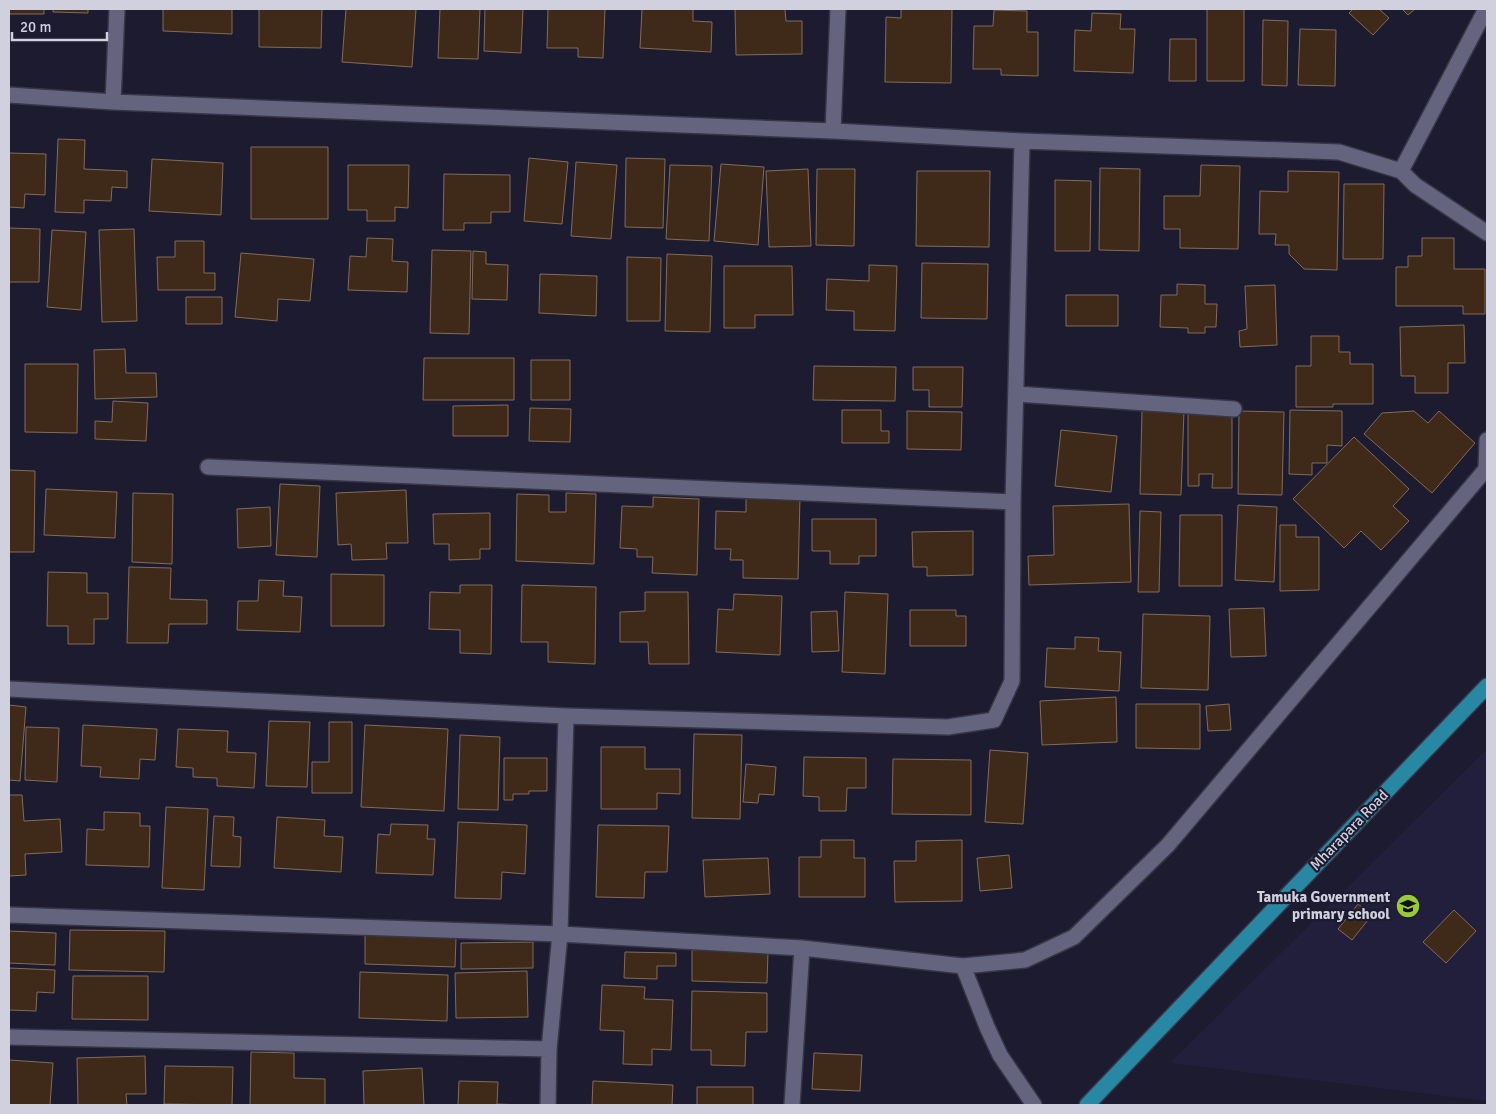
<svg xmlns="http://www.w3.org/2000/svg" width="1496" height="1114" viewBox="0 0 1496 1114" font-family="Signika,sans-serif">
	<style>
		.built { fill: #211f3b }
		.building { fill: #3f2a19; stroke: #836b58 }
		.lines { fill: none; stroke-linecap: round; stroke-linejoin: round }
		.minor-casing { stroke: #373648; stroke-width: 18 }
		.major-casing { stroke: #373648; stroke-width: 18 }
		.minor { stroke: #65647e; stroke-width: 15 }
		.major { stroke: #2887a3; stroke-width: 15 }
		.labels { text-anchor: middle; stroke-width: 4.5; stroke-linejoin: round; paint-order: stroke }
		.street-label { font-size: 15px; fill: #d0d0df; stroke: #1c1b30 }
		.poi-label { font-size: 15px; font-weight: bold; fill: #d0d0df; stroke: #1c1b30; text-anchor: end }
	</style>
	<rect width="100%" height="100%" fill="#1c1b30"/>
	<path class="built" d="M1487,749V1101L1170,1063Z"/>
	<path class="building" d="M9,9H44V14H9Z
		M53,9H88V13L53,12Z
		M163,9H232V34L163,31Z
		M259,9H322L321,48L259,47Z
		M346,9H416L412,67L342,62Z
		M440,9H480L478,59L438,58Z
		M485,9H523L521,53L484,51Z
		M548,9H605L603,58L578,57V48H547Z
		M642,9H693V21L712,22L711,52L640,48Z
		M735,9H785L786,21H802V54L736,55Z
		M901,9H952L951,83L885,82L886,17L901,18Z
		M1207,9H1244V81H1207Z
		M1353,9H1379L1389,18L1373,35L1349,13Z
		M1402,9H1415L1408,15Z
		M994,10L1027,11V32H1038V76L1001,75V69H973L974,26H993Z
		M1092,13L1121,14L1120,29H1135L1133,73L1074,71L1075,30L1091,31Z
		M1263,20L1288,21L1287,86L1262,85Z
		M1300,29L1336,30L1335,86L1298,85Z
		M1170,39H1196V81H1169Z
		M58,139L85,140L84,169L127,171V188L112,187L111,201L84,200V213L55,212Z
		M251,147H328V219H251Z
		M9,153L46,154L45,195L25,194L24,208L9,207Z
		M529,158L568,162L562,224L524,221Z
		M626,158L665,159L663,228L625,227Z
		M152,159L223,163L221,215L149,211Z
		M576,162L617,165L611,239L571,236Z
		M721,164L764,167L758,245L714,241Z
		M348,165H409L408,208L395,207V221H367V210H348Z
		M670,165L712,166L709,241L666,239Z
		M1201,165L1240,166L1238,249L1180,248V229H1164V196H1200Z
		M1100,168L1140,169L1139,251L1099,250Z
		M808,169L811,246L769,247L766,171Z
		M817,169H855L854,246L816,245Z
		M917,171H990L989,247L916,246Z
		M1288,171L1339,172L1337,270L1304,269L1289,254V245H1275L1276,234H1259L1260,191L1288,192Z
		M444,174L510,175V212H491V223H464V230H443Z
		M1055,180L1091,181L1090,251H1055Z
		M1344,184H1384L1383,259H1343Z
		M9,228L40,229L39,282H9Z
		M134,229L137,321L102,322L99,230Z
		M52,230L86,232L81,310L47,307Z
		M367,238L393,239L392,261L408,262L407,292L348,290L350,256L366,257Z
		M1422,238H1454V269H1485V314H1463V306H1396V267H1408V256H1422Z
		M175,241H204V273H215V290H158L157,257H175Z
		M432,250L471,251L469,334L430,333Z
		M473,251L486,252V264L508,265L507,300L472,299Z
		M241,253L314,259L310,301L278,299L277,321L235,317Z
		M667,254L712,256L710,332L665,331Z
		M627,257L661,258L660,321H627Z
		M922,263L988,264L987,319L921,318Z
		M869,265L897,266L895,331L854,330V311L826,310L827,279L869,281Z
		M724,266H792L793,315H755V328H724Z
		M540,274L597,276L596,316L539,313Z
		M1177,284L1205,285V304H1217L1216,327H1205V333H1188V328L1160,327L1161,295H1177Z
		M1275,285L1277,345L1240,347L1239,331L1247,329L1245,286Z
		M1066,295H1118V326H1066Z
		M186,297H222V324H186Z
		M1464,325L1465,363H1448V393H1415V376H1401L1400,327Z
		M1311,336H1339V352H1350V364H1373V404H1333V407H1296V366H1311Z
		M125,349L126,373H156L157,397L95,399L94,350Z
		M424,358H514V400H423Z
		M531,360H570V400H531Z
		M25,364H78L77,433L25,432Z
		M814,366L896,367L895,401L813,400Z
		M913,367H963L962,407H929V390H913Z
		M113,401L148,403L146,441L95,439V421L112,422Z
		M508,405V436H453V406Z
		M530,408L571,409L570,442L529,441Z
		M842,410H881V431H889V443H842Z
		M1142,410L1184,411L1181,495L1140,494Z
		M1290,410L1342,411V446L1327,445V463H1312V475L1289,474Z
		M907,411L962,412L961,450L907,449Z
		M1239,411L1284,412L1282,495L1238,494Z
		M1414,411L1428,423L1439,411L1475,443L1432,493L1364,434L1382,413Z
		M1188,413L1232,414V488H1212L1213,474H1199V486H1188Z
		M1061,430L1117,436L1111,492L1055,486Z
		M1354,437L1409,489L1393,506L1409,521L1381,550L1361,531L1344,548L1293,499Z
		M9,470L35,471L34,552H9Z
		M280,484L320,486L317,557L276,555Z
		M46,489L117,492L115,538L44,535Z
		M406,490L408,543H386L387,559L352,560L351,544L338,545L336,493Z
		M133,493L173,494L172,564L132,562Z
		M566,493L596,494L594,564L516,561L517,494L549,495V512H566Z
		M746,496L800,497L798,579L743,578V560H730L731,549H715L716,511L746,512Z
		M653,497L699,499L697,575L652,573L653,557H637V549L620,548L622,506L653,507Z
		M1129,504L1131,582L1029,585L1028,556L1054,555L1053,506Z
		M1238,505L1277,507L1274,582L1235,580Z
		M270,507L271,546L238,548L237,509Z
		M1140,511L1161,512L1159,592H1138Z
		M490,513V549H480V559L449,560V544H434L433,514Z
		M1180,515H1222V586H1179Z
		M812,519H876V556H859V564H830V551H812Z
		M1280,525H1296V537H1319V590L1280,591Z
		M973,531V575L927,576V567H913L912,532Z
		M129,567L171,568L170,599L207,600V624H169L168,643H127Z
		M48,572L87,573V593H108V619H94V644H68V626H47Z
		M331,574L384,575V626H331Z
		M259,580L284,581L283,596L302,597L300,632L237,630L238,601H258Z
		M460,585H492L491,654L460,653V630L429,629L430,592L460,593Z
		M522,585L596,587L595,664L548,662V642H521Z
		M645,592H688L689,664H649L648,642H620V612L645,611Z
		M845,592L888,594L885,674L842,672Z
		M734,594L782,596L780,655L716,652L718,609L733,610Z
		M1264,608L1266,656L1231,657L1229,609Z
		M910,610H956V616H966V646H910Z
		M837,611L839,651L812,652L811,612Z
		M1143,614L1210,616L1208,690L1141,688Z
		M1075,637L1099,638L1098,651L1121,652L1119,691L1045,687L1047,648L1075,649Z
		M1116,697L1117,742L1042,745L1040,701Z
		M1136,704H1200V749L1136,748Z
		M1229,704L1231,730L1208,731L1206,706Z
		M9,705L26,707L20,781L9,780Z
		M269,721L310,722L307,787L266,786Z
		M329,722H352V793H312V762H329Z
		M83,725L157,729L155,760L140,759L139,779L100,777L101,767L81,766Z
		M365,725L448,729L444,811L361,807Z
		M26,727L59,728L57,782L25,780Z
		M178,729L228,731L227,752L256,753L254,788L217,786V778L193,777V768L176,767Z
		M694,734L742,735L740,819L692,818Z
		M460,735L500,737L498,810L458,809Z
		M601,747H645V769H680V794L657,793V809H601Z
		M990,750L1028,753L1023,824L985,822Z
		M804,757L866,758V788H847L846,811H819V797L803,796Z
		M504,758H547V791H529V794H513V800H504Z
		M893,759L971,760V815L892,814Z
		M746,764L776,767L774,795L759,794L758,803L743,802Z
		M9,795H22L24,821L60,819L62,852L25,854L26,875L9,876Z
		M166,807L208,809L204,890L162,888Z
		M104,812L140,813V826H150L149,867L86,865L87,829L104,830Z
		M214,816L234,817L233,836L241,837L240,867L211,866Z
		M277,817L325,820L324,836L343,837L341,872L274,868Z
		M458,822L527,825L525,874L502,872L501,899L455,898Z
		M391,824L428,825L427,839H435L433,875L376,873L378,834L390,835Z
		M598,825L669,826L667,872H645L644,898L596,897Z
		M821,840H854V858H865V897H799V857H821Z
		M962,840V901L895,902L894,861H916V841Z
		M1009,855L1012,888L980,891L977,858Z
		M768,858L770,894L705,897L703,860Z
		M1358,904L1372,915L1352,940L1338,929Z
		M1454,910L1476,931L1446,963L1423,942Z
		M70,930L165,931L164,972L69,970Z
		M9,931L56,933L55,965L9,963Z
		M365,935L456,938L455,967L365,964Z
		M533,942V968L461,969V943Z
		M692,950L768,952L767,983L692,981Z
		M625,952L676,953V966H657V979L624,978Z
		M9,968L55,970L54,993L37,992L36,1011L9,1010Z
		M527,971L528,1017L456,1018L455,973Z
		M360,972L448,975L447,1021L359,1018Z
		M73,976H148V1020L72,1019Z
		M602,985L645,987L644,999L673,1000L671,1050L652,1049V1065L623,1064L624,1031L600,1030Z
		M692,991L767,993V1032H746L745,1066L711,1065V1050H691Z
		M251,1052L294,1053V1078L325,1079V1105H250Z
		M814,1053L862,1055L860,1091L812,1089Z
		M145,1056L146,1094H126L127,1105H78L77,1058Z
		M9,1060L53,1063L50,1105H9Z
		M165,1066L233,1067L232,1105L164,1104Z
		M422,1068L424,1105H364L363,1071Z
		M459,1081L498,1082L497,1104L525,1105H458Z
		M593,1081L673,1085L672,1105H592Z
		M697,1087H753V1105H697Z"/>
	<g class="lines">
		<g class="minor-casing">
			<path id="minor" d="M9,95L113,102L833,131L1022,141L1339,152L1401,171L1415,185L1487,233
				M113,102L117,9
				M833,131L838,9
				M1401,171L1486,9
				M1016,394L1234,409
				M208,467L1013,502
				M9,689L566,716L948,727L994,720L1012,681L1013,502L1022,141
				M9,915L560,934L802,948L963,966L987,1027L1000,1055L1034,1105
				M963,966L1025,960L1074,937L1168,845L1486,469L1487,440
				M9,1037L549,1049
				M548,1105L549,1049L560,934L566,716
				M792,1105L802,948"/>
		</g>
		<g class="major-casing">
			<path id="major" d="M1087,1105L1487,686"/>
		</g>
		<use href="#minor" class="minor"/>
		<use href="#major" class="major"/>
	</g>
	<defs>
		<g id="school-disc" transform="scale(1.25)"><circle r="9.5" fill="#98cb37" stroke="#1c1b30"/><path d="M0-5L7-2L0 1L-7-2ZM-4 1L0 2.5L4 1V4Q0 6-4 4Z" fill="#111"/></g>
	</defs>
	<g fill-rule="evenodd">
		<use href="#school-disc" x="1408" y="906"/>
	</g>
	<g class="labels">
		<g class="street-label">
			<text transform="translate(1349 830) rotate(-46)" y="5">Mharapara Road</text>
		</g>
		<g class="poi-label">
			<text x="1390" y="902">Tamuka Government<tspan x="1390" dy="17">primary school</tspan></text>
		</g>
	</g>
	<rect width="1496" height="1114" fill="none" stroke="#d0d0df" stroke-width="20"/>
	<path d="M12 32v8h95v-8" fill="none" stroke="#d0d0df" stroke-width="2.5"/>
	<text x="20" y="32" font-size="15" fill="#d0d0df" stroke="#1c1b30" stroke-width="4" paint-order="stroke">20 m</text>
</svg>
